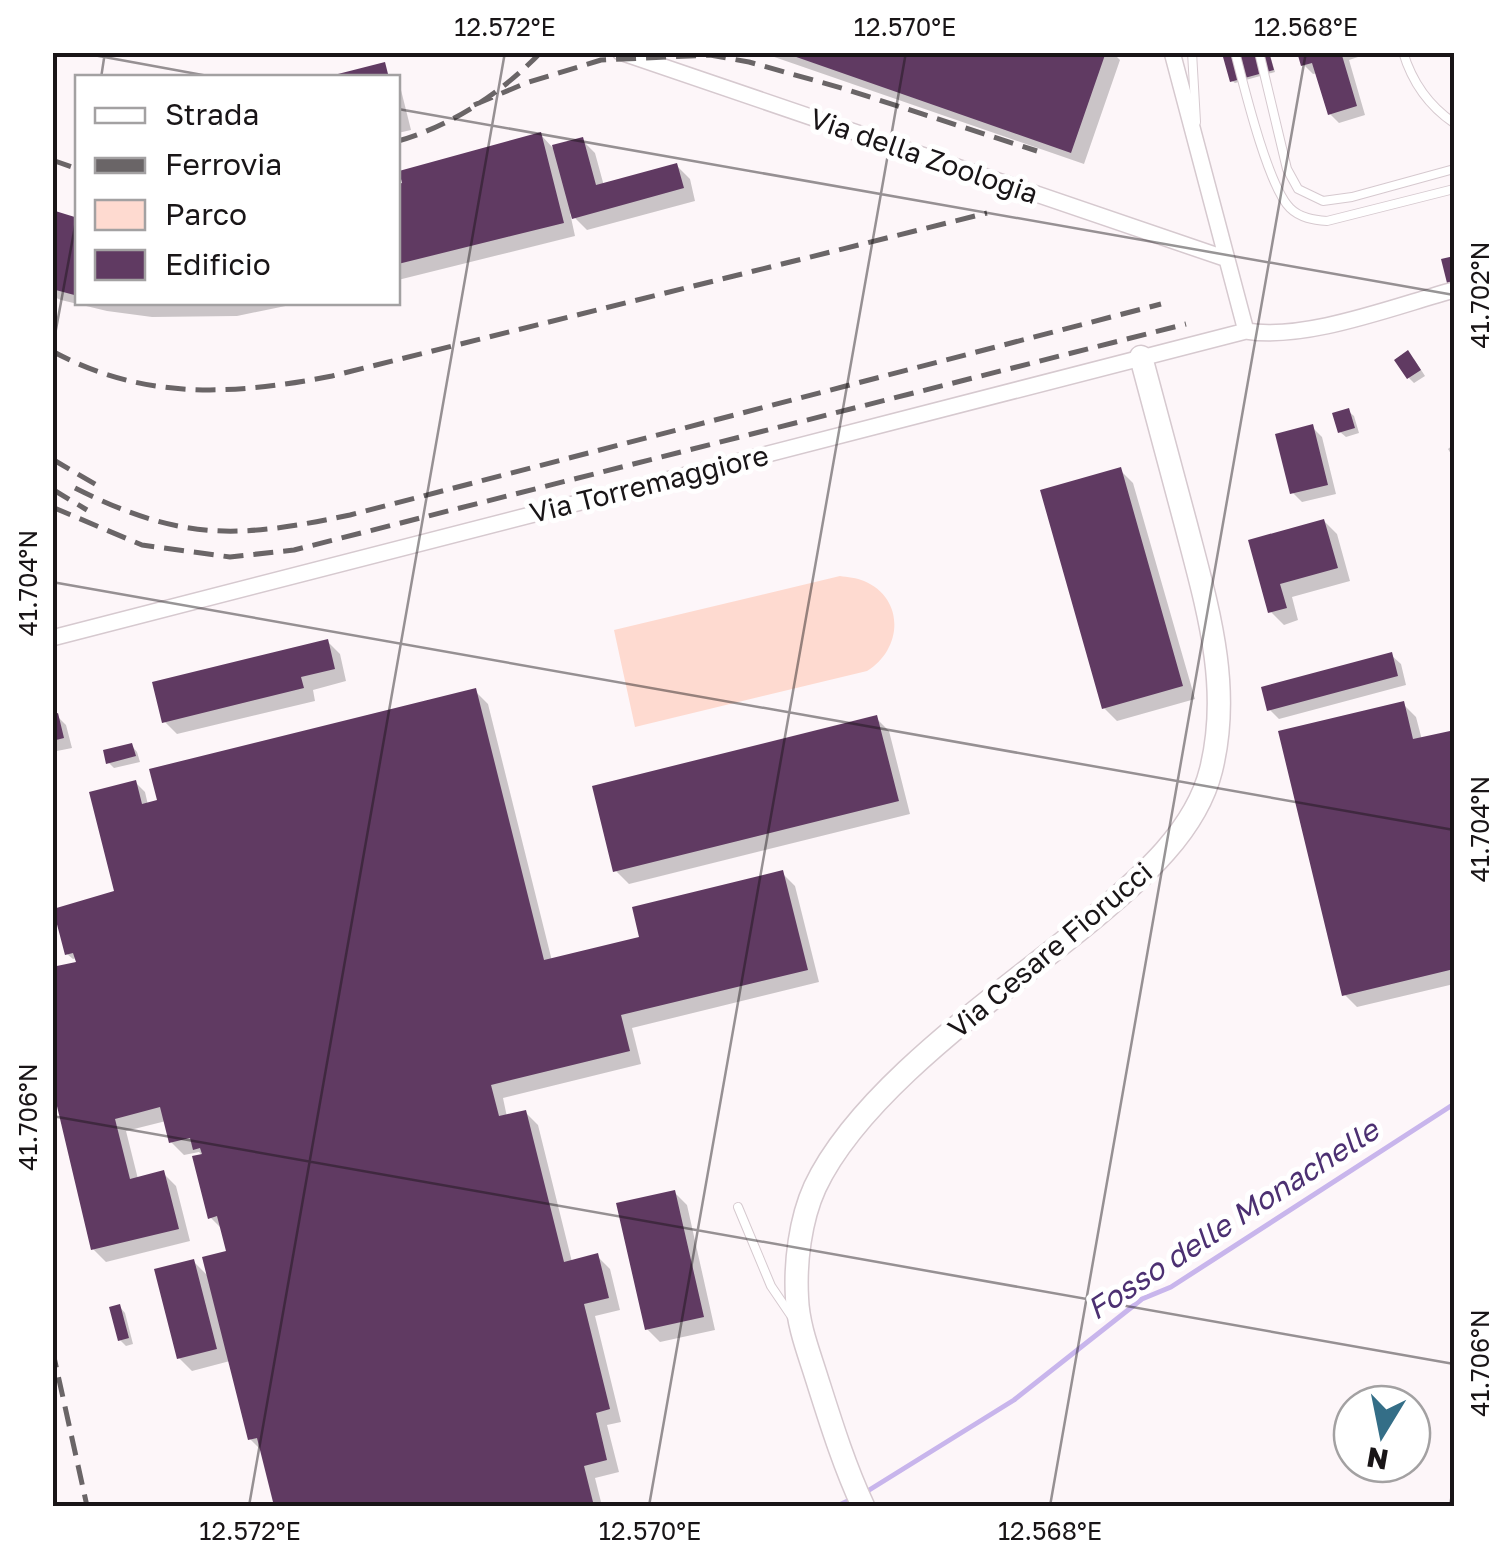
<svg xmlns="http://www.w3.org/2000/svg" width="1507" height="1559" viewBox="0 0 1507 1559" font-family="'Golos Text',sans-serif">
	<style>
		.green { fill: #fedad0 }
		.shadow { fill: #0003 }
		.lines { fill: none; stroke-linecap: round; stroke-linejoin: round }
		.stream { stroke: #c8b5ec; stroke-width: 5 }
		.building { fill: #603a62 }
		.lane-casing { stroke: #d6c9cf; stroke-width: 10 }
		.street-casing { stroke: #d6c9cf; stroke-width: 18 }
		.secondary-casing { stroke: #d6c9cf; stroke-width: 25 }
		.lane { stroke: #fff; stroke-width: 8 }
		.street { stroke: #fff; stroke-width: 15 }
		.secondary { stroke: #fff; stroke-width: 22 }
		.rail { stroke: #6a6567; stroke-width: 5; stroke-dasharray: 20 10; stroke-linecap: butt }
		.ticks { fill: none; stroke: #191517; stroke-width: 2.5; stroke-opacity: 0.45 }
		.labels { text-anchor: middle; stroke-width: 10; stroke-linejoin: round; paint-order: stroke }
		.street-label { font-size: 28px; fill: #191517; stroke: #fff }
		.water-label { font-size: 30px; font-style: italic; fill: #4c3072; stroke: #fff }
		.neatline { fill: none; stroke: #191517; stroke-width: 4 }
		.ticks-label { font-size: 25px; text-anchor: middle; fill: #191517 }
	</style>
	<rect width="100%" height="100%" fill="#fdf6f9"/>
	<path class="green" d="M840,576C847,577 857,578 864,581C906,599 902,650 867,671L635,727L614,630Z"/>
	<path class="shadow" d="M760,52H1112L1120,60L1084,164Z
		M1250,52H1269L1275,72L1235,83L1232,81Z
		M1300,52H1363L1364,55L1349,60L1365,115L1339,123L1330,114L1318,73L1313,74L1303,64Z
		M398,78L411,130L398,133Z
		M541,135L553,148L582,140L595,153L604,186L677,166L690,179L695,201L587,230L570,213L575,236L398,280V186Z
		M52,211L78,220V302H305L237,316L152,317L107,311L61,300L52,296Z
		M1414,359L1425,376L1414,383L1409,378Z
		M1348,411L1354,416L1359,433L1346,437L1340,432Z
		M1312,427L1322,437L1336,494L1302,502L1293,493Z
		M1454,444V459L1448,449Z
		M1120,470L1133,483L1195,699L1117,721L1104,708Z
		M1324,521L1337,534L1350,581L1292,597L1298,620L1284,625L1271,612L1251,542Z
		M327,641L340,654L346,681L313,690L315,701L177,734L164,721Z
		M1391,655L1401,664L1406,685L1279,719L1270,710Z
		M475,691L488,704L552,961L642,939L782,873L795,886L819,982L632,1028L641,1064L503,1098L507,1117L525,1112L538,1125L572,1262L597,1256L610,1269L620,1310L595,1316L621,1422L607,1425L619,1472L595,1478L602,1506H276L263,1452L250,1439L230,1361L192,1371L179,1358L194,1262L210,1278L229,1253L224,1231L210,1217L203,1156L199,1152L184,1155L171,1142L166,1121L126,1131L138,1179L163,1173L176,1186L190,1241L106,1262L93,1249L79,963L77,958L73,959L67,954L117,893L136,783L145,792L148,805Z
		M1403,704L1416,717L1422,740L1449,733L1454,739V984L1357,1007L1344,994Z
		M57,716L66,725L72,748L52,752V717Z
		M876,718L889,731L910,814L629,884L616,871Z
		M132,746L137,752L140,762L114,768L108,762Z
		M674,1192L687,1205L715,1330L660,1342L647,1329Z
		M120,1307L125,1313L133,1344L126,1346L120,1340Z"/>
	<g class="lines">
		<path class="stream" d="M866,1492L1014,1400L1142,1299L1171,1287L1454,1104
			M837,1506L852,1499"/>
	</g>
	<path class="building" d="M782,52H1106L1071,153Z
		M1240,52H1269L1274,70L1230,82L1223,57Z
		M1297,52H1341L1357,106L1328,115L1312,63L1301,66Z
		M385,62L389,78H330V76Z
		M541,132L564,223L398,264V184L402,183L399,171Z
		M583,137L596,185L677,163L684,188L572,219L552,145Z
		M52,210L78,218V296L52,289Z
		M1454,256V281L1447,283L1441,259Z
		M1408,350L1421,370L1407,379L1394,360Z
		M1349,408L1355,428L1338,433L1332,413Z
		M1313,424L1328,485L1290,494L1275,434Z
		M1121,467L1183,686L1102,709L1040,490Z
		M1324,519L1338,568L1280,584L1287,608L1268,613L1248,540Z
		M328,639L335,669L301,677L304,688L162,723L152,682Z
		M1392,652L1398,676L1267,711L1261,687Z
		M476,688L544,960L639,937L632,907L783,870L808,970L621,1015L630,1051L491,1085L499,1116L526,1110L564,1262L598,1253L609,1298L584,1304L610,1409L596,1413L607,1460L584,1466L594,1506H274L257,1438L248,1440L202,1257L226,1251L217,1216L208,1219L192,1156L202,1154L200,1148L193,1150L190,1138L169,1143L160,1107L115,1119L130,1179L164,1170L179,1229L91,1250L52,1085V967L76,962L73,953L65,955L53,909L114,891L89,792L136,780L142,804L157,800L149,769Z
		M1404,701L1413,739L1450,731L1454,750V969L1342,996L1278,731Z
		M58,713L64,738L52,741V715Z
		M877,715L899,801L613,872L592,786Z
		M132,743L136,756L106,764L103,750Z
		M675,1190L704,1317L645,1330L616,1203Z
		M194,1259L217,1349L177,1359L154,1269Z
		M120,1304L129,1338L118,1341L109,1307Z"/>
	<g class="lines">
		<g class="lane-casing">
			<path id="lane" d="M1192,52L1196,122
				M1235,52C1244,87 1268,186 1290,208C1300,218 1314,220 1327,221L1454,189
				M1259,52L1287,169L1298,189L1323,201L1352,197L1454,169
				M1403,52C1412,82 1429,106 1454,123
				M738,1207L771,1286L792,1317"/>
		</g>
		<g class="street-casing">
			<path id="street" d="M620,52L1227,259
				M1172,52L1246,331
				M52,638L1246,331C1306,341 1395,306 1454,290"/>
		</g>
		<g class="secondary-casing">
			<path id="secondary" d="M863,1506C844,1465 831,1423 817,1379C809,1353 798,1326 797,1298C795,1263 800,1220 815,1187C863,1085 1009,989 1096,916C1142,877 1196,831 1211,770C1232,686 1207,606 1186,525C1171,469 1156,413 1141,357"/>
		</g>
		<use href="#lane" class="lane"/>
		<use href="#street" class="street"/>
		<use href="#secondary" class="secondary"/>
		<path class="rail" d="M474,105L526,83L601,60L710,55L749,62L845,89L1037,151
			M398,141C451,126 503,92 541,52
			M52,160L78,169
			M52,351C144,401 234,395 332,376L987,213
			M52,459L100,487
			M75,488C181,541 236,539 350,515L1161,304
			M52,489L87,510
			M52,507L142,545L230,557L294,550L1186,324
			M52,1348L87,1506"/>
	</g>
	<path class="ticks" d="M77,52L219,78M101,78L105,52M398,109L1454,295M52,351L78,210M52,582L1454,830M52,1116L1454,1364M249,1506L505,52M649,1506L906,52M1050,1506L1306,52M1450,1506L1454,1481"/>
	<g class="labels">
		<g class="street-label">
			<text transform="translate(924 156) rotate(19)" y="10">Via della Zoologia</text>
			<text transform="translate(649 484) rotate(-14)" y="10">Via Torremaggiore</text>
			<text transform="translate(1050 950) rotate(-40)" y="10">Via Cesare Fiorucci</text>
		</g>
		<g class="water-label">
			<text transform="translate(1233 1220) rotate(-33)" y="10">Fosso delle Monachelle</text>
		</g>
	</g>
	<rect width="1507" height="1559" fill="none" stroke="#ffffff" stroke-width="110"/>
	<rect x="75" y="75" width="325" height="230" fill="#ffffff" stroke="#a3a1a2" stroke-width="2.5"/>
	<rect x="95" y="108" width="50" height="15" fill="#ffffff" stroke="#a3a1a2" stroke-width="2.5"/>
	<text x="165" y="125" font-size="30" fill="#191517">Strada</text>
	<rect x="95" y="158" width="50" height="15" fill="#6a6567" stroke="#a3a1a2" stroke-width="2.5"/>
	<text x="165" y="175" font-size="30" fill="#191517">Ferrovia</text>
	<rect x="95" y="200" width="50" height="30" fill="#fedad0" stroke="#a3a1a2" stroke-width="2.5"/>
	<text x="165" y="225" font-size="30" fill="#191517">Parco</text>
	<rect x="95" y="250" width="50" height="30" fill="#603a62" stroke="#a3a1a2" stroke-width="2.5"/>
	<text x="165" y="275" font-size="30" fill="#191517">Edificio</text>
	<g transform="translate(1382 1434) rotate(190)"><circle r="48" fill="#ffffff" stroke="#a3a1a2" stroke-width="2.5"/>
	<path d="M0-8L18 38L0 25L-18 38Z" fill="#346e87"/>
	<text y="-15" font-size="28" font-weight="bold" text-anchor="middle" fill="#191517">N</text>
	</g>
	<rect x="55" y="55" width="1397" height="1449" class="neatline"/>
	<g class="ticks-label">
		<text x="505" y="36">12.572°E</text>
		<text x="905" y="36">12.570°E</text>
		<text x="1306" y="36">12.568°E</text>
		<text transform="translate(1480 295) rotate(-90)" y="9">41.702°N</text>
		<text transform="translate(28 583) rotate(-90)" y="9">41.704°N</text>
		<text transform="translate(1480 829) rotate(-90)" y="9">41.704°N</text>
		<text transform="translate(28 1117) rotate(-90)" y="9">41.706°N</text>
		<text transform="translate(1480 1363) rotate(-90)" y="9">41.706°N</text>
		<text x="250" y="1540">12.572°E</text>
		<text x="650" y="1540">12.570°E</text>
		<text x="1050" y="1540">12.568°E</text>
	</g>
</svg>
